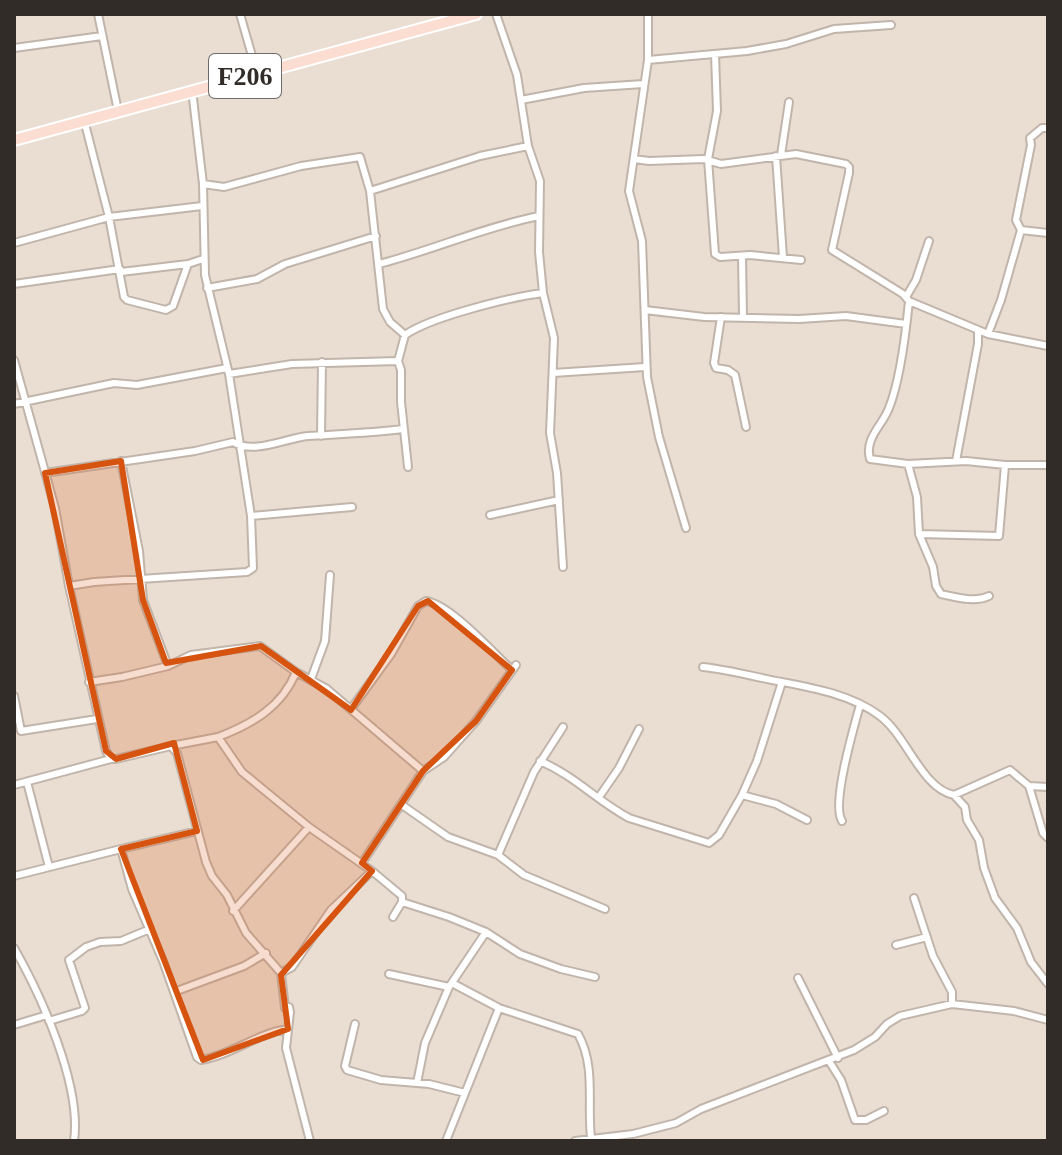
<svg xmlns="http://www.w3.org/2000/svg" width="1062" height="1155" viewBox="0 0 1062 1155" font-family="'Times New Roman',serif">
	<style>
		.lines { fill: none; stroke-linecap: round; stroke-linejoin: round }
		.street-casing { stroke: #c1b5ab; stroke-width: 10 }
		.primary-casing { stroke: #fff; stroke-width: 14 }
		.street { stroke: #fff; stroke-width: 6 }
		.primary { stroke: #fbded1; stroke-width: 10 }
		.marked { fill: #d6540f; fill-opacity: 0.2; stroke: #d6540f; stroke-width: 6; stroke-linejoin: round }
		.labels { text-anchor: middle; stroke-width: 7; stroke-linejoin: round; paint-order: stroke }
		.shield { fill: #fff; stroke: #6f6b68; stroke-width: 2 }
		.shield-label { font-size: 26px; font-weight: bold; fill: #312c28 }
	</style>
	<rect width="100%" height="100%" fill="#eaded3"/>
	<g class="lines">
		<g class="street-casing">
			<path id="street" d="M98,14L118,111
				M240,14L257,73
				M496,14L517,75L528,146L540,181L539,252L543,293L554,338L550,433L557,473L563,567
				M648,14V60L629,191L642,241L647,377L659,437L686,528
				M14,48L102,36
				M715,54L717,111L708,159L715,254L720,257L750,255L801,260
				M648,60L747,51L786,44L834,29L891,25
				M521,100L584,88L643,84
				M84,120L109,217L124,297L127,300L166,310L173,306L188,264L203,259
				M781,155L789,102
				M776,156L783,257
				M634,159L649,161L704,159L721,164L796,154L846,164L849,167V173L832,250L903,294L909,301
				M203,184L224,187L301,166L360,157L370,191L383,309L390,322L405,335
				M370,191L480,156L528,146
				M1021,230L1048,233
				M14,243L109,217L202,206
				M742,256L743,316
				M379,264C433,250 484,227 539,216
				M121,272L188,264
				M14,284L120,269
				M207,288L257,279L285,264L376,236
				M906,297L916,280L929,241
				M645,310L704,317L799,319L846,316L906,324
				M721,317L714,363L716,368L728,370L735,375L746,427
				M988,334L1001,300L1021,230L1016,220L1031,145L1030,138L1042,128H1048
				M1048,346L988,334L909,301C906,331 900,381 889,408C883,425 864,438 870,459L908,464L966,461L1005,465H1048
				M14,360L55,508L69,586L106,751L111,759H116L171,746L177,753L206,862L212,876L227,895L246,933L281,973L285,1008L289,1007L290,1012L286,1048L310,1141
				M553,373L645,367
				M229,374L292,364L398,361
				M14,404L114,383L137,385L227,368
				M321,436L322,362
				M121,461L139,551L143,600L168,666
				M956,461L978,344V330
				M908,464L917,497L919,534L933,567L936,586L941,594C956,597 974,603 989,596
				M408,467L401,402V370L398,361L405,335C430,317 511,297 543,293
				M45,473L195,451L233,442C254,455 286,438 308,436C340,434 371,433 403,429
				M490,515L559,500
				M251,516L352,507
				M919,534L999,536L1005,465
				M69,586L94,582L247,572L253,568L251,516L229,374L205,275L203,184L192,90
				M703,667C731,670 754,677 782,682C814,688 852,695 880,716C907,736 922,789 954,795L1010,770L1029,786L1048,787
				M296,672L327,689L423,771
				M311,679L325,641L330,575
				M89,682L122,677L168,666L191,655L260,646L296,672C282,707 252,724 218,737
				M14,696L21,731L97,719
				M351,709L391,654L418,606L426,601C451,605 492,652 512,670
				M171,746L218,737L242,772L309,827L372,871
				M540,761C575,776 597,801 629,818L709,843L719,835L742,795L757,761L782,682
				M27,782L49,867
				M14,785L111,759
				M1029,786L1043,833L1048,838
				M742,795L776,804L807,820
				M954,795L965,807L967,820L979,840L984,868L995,898L1017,928L1031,962L1048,984
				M599,797L619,768L639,729
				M402,805L448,837L498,855L524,875L605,909
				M842,821C831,804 854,727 860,705
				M197,831L121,849L132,889L163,961L197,1057L201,1060C232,1055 257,1033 288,1029
				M498,855L534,772L563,727
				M362,863L423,771L444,757L476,721L516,665
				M14,876L121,849
				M914,898L933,956L952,992V1004
				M402,902L449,917L486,932L449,987L425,1043L417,1083
				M233,911L309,827
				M486,932L520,954L561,969L595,977
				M896,945L927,937
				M14,948C41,995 82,1086 74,1141
				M281,973L292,967L331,910L372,871L402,896V902L393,917
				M389,974L449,987
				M798,978L838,1058
				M174,992L244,966L266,953
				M499,1008L578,1034C596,1066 587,1102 591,1138
				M49,1021L82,1011L85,1008L69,960L86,947L100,942L121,941L150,929
				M355,1024L345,1066L347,1070L381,1080L429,1084L465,1093
				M14,1025L47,1015
				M829,1061L841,1080L855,1120H866L884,1111
				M446,1141L499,1008L452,983
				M575,1141L633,1134L676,1123L701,1109L854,1050L875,1037L887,1024L900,1016L952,1004L1014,1011L1048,1020"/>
		</g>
		<g class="primary-casing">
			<path id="primary" d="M14,140L476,14"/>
		</g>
		<use href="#street" class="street"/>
		<use href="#primary" class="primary"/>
	</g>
	<path class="marked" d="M121,461L143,600L166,663L261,646L351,710L418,606L428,601L512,670L476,721L423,771L362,863L372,871L281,975L288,1029L203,1060L121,849L197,831L174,743L116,759L106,751L45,473Z"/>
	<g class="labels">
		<rect class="shield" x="209" y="54" width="72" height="44" rx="6"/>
		<g class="shield-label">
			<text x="245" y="85">F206</text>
		</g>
	</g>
	<rect width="1062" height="1155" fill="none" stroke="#312c28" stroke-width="32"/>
</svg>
